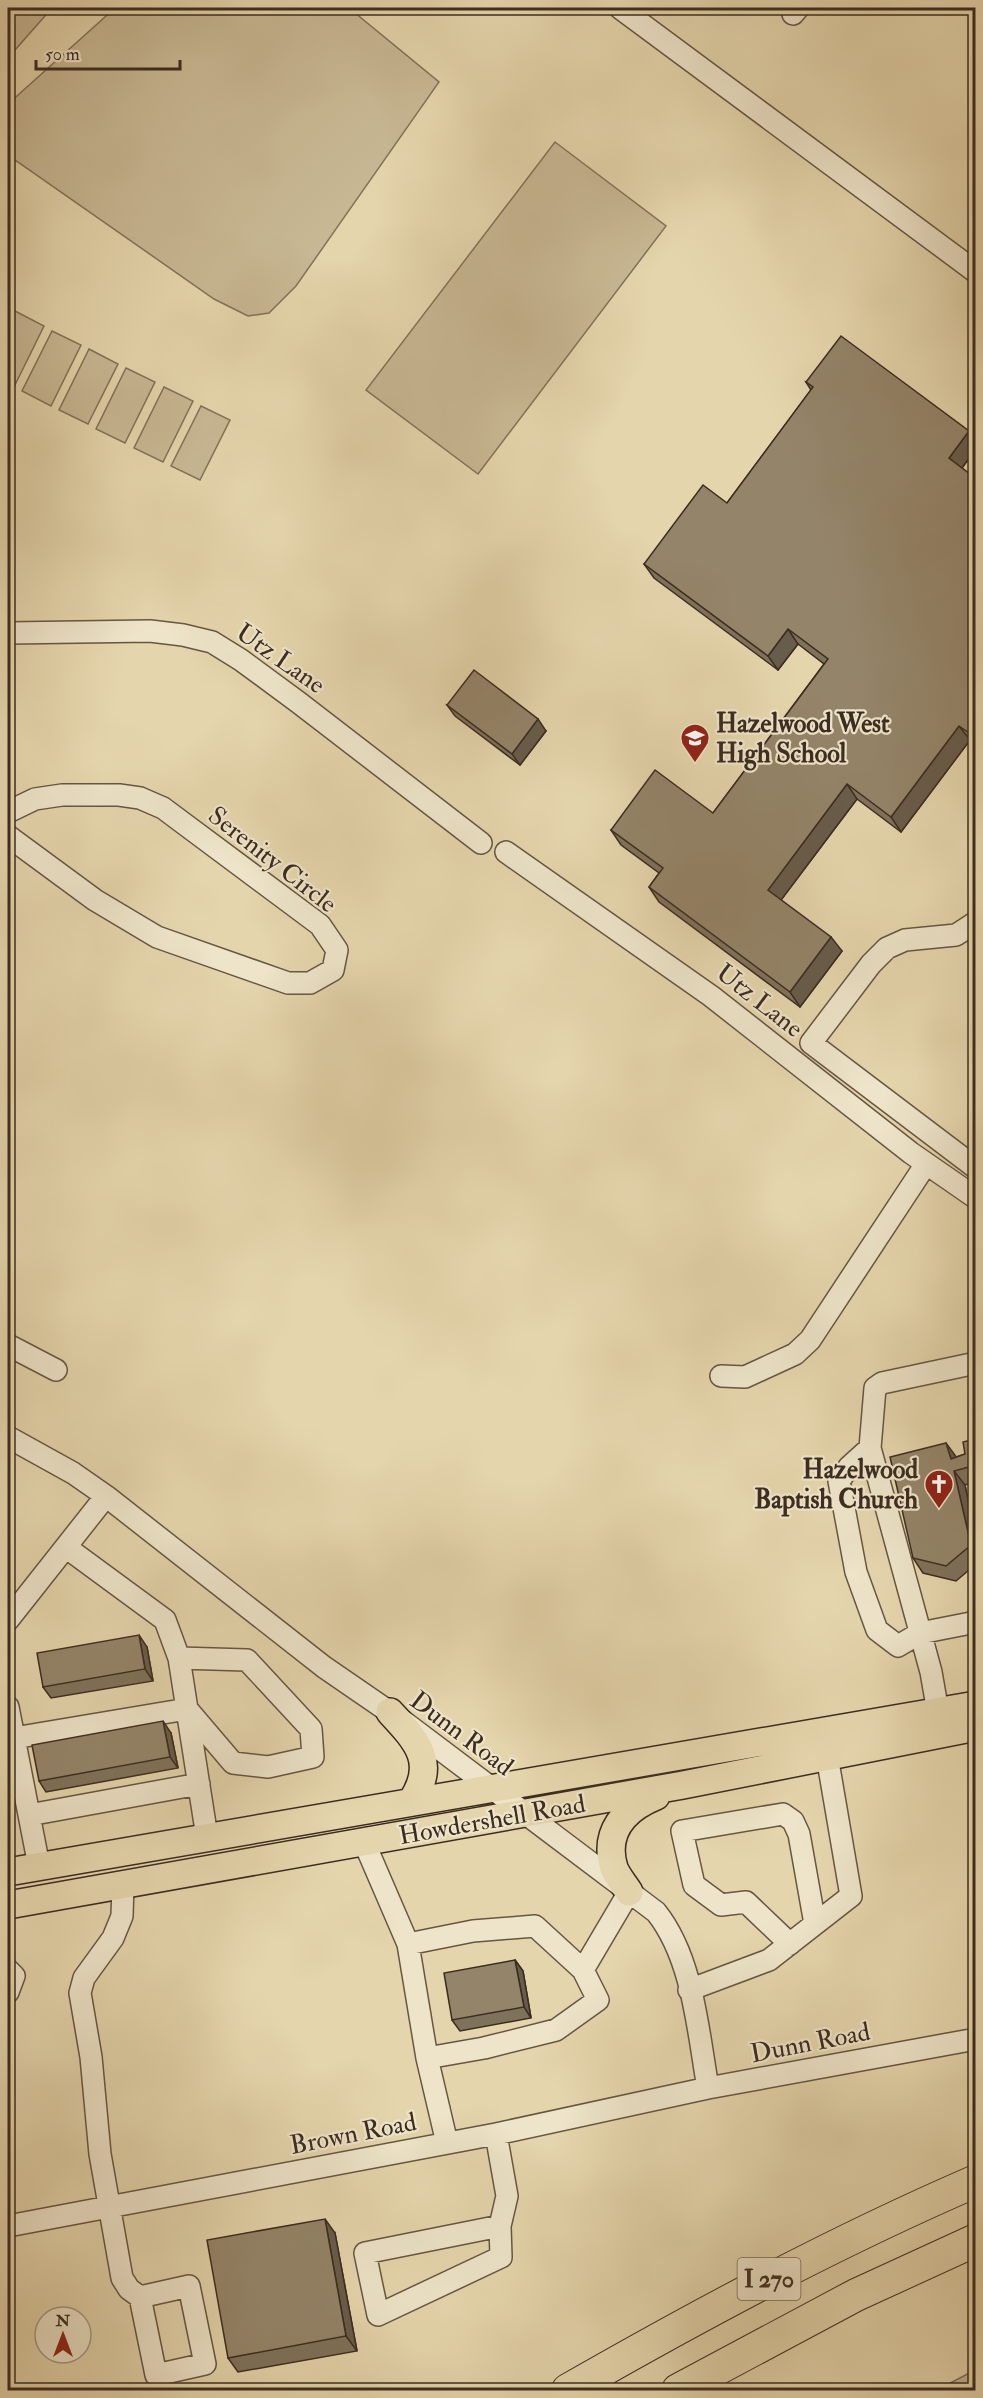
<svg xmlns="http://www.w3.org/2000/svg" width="983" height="2398" viewBox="0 0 983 2398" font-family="'IM FELL Double Pica',serif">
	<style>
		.green { fill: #c8b894; stroke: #82725a; stroke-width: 1.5 }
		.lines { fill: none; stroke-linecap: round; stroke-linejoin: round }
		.minor-casing { stroke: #665643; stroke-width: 24 }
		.major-casing { stroke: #3c2c20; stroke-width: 30 }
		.highway-casing { stroke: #3c2c20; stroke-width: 34 }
		.minor { stroke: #eee4c9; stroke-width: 21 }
		.major { stroke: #e5d5ac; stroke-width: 27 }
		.highway { stroke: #e5d5ac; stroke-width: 32 }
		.wall { fill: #7f725a; stroke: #3c2c20; stroke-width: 1.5 }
		.shaded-wall { fill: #685c4a; stroke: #3c2c20; stroke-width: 1.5 }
		.building { fill: #948469; stroke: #3c2c20; stroke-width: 1.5 }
		.labels { text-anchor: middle; stroke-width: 4.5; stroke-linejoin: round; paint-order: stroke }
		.shield { fill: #eee4c9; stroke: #716353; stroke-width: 1.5 }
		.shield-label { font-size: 24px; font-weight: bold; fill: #3c2c20 }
		.street-label { font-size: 26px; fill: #3c2c20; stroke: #eee4c9 }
		.poi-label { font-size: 26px; font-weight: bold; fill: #3c2c20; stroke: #eee4c9; text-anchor: start }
	</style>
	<rect width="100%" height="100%" fill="#e5d5ac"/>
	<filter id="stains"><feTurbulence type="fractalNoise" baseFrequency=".00333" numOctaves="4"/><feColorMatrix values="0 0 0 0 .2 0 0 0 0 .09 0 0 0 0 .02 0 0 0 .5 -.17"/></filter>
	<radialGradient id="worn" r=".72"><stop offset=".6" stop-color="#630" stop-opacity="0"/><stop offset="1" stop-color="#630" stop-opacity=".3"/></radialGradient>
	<path class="green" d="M8,8H52L8,58Z
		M115,8H349L439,82L296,286L269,313L248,316L214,299L8,155V104Z
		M555,142L666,226L478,474L366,390Z
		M15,311L44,326L14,387L8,383V327Z
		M52,331L81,345L51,406L22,391Z
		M89,349L118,364L88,424L59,410Z
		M126,368L155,382L125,443L96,429Z
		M164,387L193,401L163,462L134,448Z
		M201,406L230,420L200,480L171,466Z
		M975,2370V2390H937Z"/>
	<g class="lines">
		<g class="minor-casing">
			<path id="minor" d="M620,8L976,272
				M793,14L798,8
				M8,633L150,631L183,635L212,642L241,660L298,702L481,843
				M8,812L35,799L62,795H119L140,798L163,808L320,925L337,950L333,970L310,983H288L157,937L95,900L8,836
				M506,852L711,996L911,1153L976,1198
				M976,922L956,935L905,940L887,948L871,964L811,1043L976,1168
				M8,1345L56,1370
				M721,1376L745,1377L795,1354L810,1340L926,1164
				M8,1437L73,1473L106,1496L324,1667L404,1722L656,1912C693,1958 698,2031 708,2088
				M870,1448L849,1467L839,1481L856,1572L877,1630L898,1646L920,1633L976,1622
				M67,1548L165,1620L179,1658L207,1837
				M8,1620L106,1496
				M8,1707L39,1866
				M938,1712L931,1672L870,1448L875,1388L882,1383L976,1363
				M8,1739L187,1709L233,1763L268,1767L313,1757L311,1729L247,1660L179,1658
				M29,1815L199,1784
				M364,1842L408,1944L473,1931L535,1926L583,1970L598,2000L556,2030L484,2048L427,2058L408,1944
				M123,1884L122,1916L113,1938L84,1978L80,1993L91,2057L100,2154L122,2278L129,2289L140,2297L156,2375L205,2364L189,2286L140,2297
				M790,1944L746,1902L721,1905L694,1885L682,1831L783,1814L793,1821L799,1834L815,1924
				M8,1970L14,1976L8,1992
				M583,1970L629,1892
				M689,1990L769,1960L851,1896L827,1756
				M427,2058L447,2143
				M496,2134L507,2196L500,2226L365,2253L378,2315L501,2257L500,2226
				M8,2226L496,2134L708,2088L976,2039"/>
		</g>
		<g class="major-casing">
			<path id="major" d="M390,1712C417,1741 438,1763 411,1802
				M8,1872L976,1705
				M629,1892C624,1884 617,1876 614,1868C603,1832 624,1809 656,1796
				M8,1905L683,1785L976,1727"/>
		</g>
		<g class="highway-casing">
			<path id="highway" d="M568,2390C701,2314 835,2242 976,2181
				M678,2390L856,2295L976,2240"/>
		</g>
		<use href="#minor" class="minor"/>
		<use href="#major" class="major"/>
		<use href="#highway" class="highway"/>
	</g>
	<path class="wall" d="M806,382L975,450L962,468L975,478V744L970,740L901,832L857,799L781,900L842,951L800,1007L659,902L649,887L659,873L621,845L611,830L713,813L824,664L798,644L778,670L654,578L644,564L727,503L811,390Z
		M447,705L546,731L520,765L455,716Z
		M965,1454L972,1483L965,1485L975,1535V1565L956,1581L923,1573L913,1558L956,1457Z
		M147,1647L153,1681L51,1698L43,1687Z
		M171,1733L178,1768L46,1792L39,1781Z
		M515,1960L523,1971L531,2018L460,2031L452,2020Z
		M335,2233L357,2351L238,2372L228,2358Z"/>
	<path class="shaded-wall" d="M969,431L975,440V450L959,472L949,458Z
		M788,629L798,644L778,670L768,656Z
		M538,719L546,731L520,765L512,754Z
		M959,726L970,740L901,832L891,817Z
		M847,784L857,799L778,904L768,890Z
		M831,937L842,951L800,1007L790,992Z
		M946,1443L957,1458L951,1459Z
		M954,1471L965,1485L975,1535V1552L971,1545Z
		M139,1635L147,1647L153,1681L145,1669Z
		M163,1721L171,1733L178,1768L170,1757Z
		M515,1960L523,1971L531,2018L524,2007Z
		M325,2219L335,2233L357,2351L346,2336Z"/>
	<path class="building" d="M841,336L969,431L949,458L975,478V737L959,726L891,817L847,784L768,890L831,937L790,992L649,887L663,868L611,830L655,770L713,813L828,659L788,629L768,656L644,564L703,485L727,503L813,387L806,382Z
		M474,670L538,719L512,754L447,705Z
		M975,1439V1497L969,1467L954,1471L971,1545L946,1566L913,1558L890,1457L946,1443L951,1459L965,1454L963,1442Z
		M139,1635L145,1669L43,1687L37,1653Z
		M163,1721L170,1757L39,1781L32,1745Z
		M515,1960L524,2007L452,2020L444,1973Z
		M325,2219L346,2336L228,2358L207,2240Z"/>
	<defs>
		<g id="school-pin" transform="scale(1.5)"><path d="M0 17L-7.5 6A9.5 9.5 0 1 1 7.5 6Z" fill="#8f2418" stroke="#eee4c9"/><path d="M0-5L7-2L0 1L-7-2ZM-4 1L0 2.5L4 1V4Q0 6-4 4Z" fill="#fff"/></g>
		<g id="church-pin" transform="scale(1.5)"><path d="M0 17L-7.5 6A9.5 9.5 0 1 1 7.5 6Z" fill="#8f2418" stroke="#eee4c9"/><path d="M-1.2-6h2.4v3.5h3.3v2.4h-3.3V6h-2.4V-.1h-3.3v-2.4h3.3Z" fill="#fff"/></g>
	</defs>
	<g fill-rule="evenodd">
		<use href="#school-pin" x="695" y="738"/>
		<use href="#church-pin" x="939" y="1484"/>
	</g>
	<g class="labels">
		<rect class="shield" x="737.5" y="2258" width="63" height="42" rx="4.5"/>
		<g class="shield-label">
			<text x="769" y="2287">I 270</text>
		</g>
		<g class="street-label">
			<text transform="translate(281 658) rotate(35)" y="9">Utz Lane</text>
			<text transform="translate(273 859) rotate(38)" y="9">Serenity Circle</text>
			<text transform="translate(760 1000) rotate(38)" y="9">Utz Lane</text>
			<text transform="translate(462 1733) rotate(37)" y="9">Dunn Road</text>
			<text transform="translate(492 1819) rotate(-10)" y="9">Howdershell Road</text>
			<text transform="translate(810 2042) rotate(-11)" y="9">Dunn Road</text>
			<text transform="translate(353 2133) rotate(-11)" y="9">Brown Road</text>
		</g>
		<g class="poi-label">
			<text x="716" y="732">Hazelwood West<tspan x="716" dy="30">High School</tspan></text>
			<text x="918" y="1478" text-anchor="end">Hazelwood<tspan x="918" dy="30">Baptish Church</tspan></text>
		</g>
	</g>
	<rect width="983" height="2398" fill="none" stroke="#e5d5ac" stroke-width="30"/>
	<rect x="9" y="9" width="965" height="2380" fill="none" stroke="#3c2c20" stroke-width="3"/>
	<rect x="15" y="15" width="953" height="2368" fill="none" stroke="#3c2c20" stroke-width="1.5"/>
	<g transform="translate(63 2335)"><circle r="28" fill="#eee4c9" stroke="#a79a85" stroke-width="1.5"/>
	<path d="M0-4.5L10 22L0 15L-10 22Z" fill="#8f2418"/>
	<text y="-9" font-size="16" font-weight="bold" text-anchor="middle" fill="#3c2c20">N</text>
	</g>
	<path d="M36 60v9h144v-9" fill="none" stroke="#3c2c20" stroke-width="3"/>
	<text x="45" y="60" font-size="18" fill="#3c2c20" stroke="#eee4c9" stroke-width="4.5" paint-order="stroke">50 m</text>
	<rect width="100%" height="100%" filter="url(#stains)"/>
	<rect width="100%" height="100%" fill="url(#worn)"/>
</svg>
